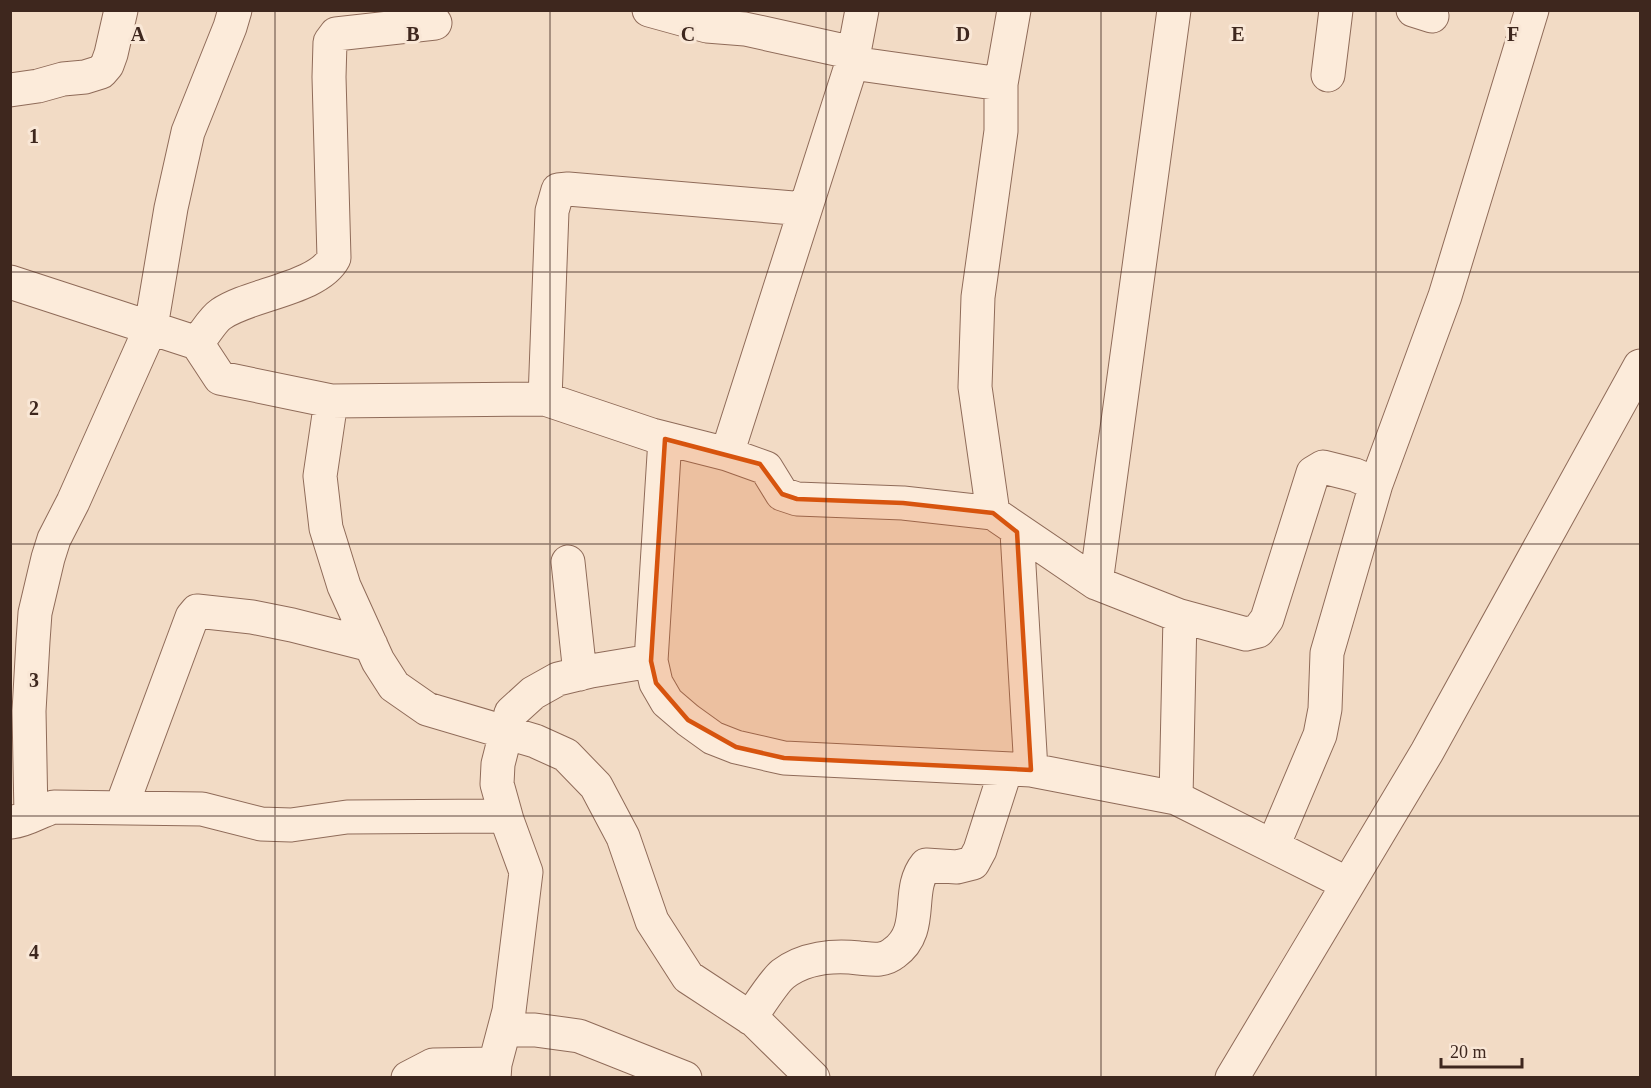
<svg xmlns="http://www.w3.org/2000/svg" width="1651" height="1088" viewBox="0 0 1651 1088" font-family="Georgia,serif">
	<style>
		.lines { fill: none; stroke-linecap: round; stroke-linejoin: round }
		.minor-casing { stroke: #8f6b59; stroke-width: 35 }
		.minor { stroke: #fcebda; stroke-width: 33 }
		.marked { fill: #d7540e; fill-opacity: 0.2; stroke: #d7540e; stroke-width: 4.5; stroke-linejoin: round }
		.grid { fill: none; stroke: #3e271e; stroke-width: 1.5; stroke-opacity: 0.55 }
		.grid-label { font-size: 20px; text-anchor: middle; font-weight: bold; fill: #3e271e; stroke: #f9e7d6; stroke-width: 6; stroke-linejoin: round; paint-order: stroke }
	</style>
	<rect width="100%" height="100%" fill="#f2dbc5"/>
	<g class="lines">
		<g class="minor-casing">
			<path id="minor" d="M649,10L707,26L745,29L854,53
				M1014,10L1001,84V131L978,297L975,387L993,513L1096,583
				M1174,10L1096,583L1180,616L1176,798L1348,884
				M1413,10L1432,16
				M852,63L862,10
				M1328,75L1336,10
				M10,90L38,86L63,79L85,77L101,72L107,65L111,54L121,10
				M10,282L197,343L220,378L331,401L545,399L652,435L727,454L852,63L1001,84
				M197,343C205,334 212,320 221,314C249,294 318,289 334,258L329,77L330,42L336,34L435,23
				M545,399L552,211L558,190L568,189L805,209
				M331,401L320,476L326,528L344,586L378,661L394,686L427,709L535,741L566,755L596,786L623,837L652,921L688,977L755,1021L813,1078
				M665,439L651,661L656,683L667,702L688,720L713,738L736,747L784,758L1031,770
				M727,454L766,468L782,494L797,499L903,503L993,513
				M1017,532L1031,770L1176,798
				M568,562L580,674
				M1180,616L1246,634L1258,631L1267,619L1313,473L1323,467L1355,475L1376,484
				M121,808L192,617L197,611L252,617L292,625L371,645
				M31,816L29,711L33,641L35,613L48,558L54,539L73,502L151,327L171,208L188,132L230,27L235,10
				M12,822C28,820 39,811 54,807L202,809L261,824L291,825L347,817L496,816
				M1273,846L1320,735L1325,709L1327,653L1376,484L1445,296L1532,10
				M750,1018C758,1007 774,981 783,974C804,958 833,955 859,958C871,959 883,962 894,953C926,930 905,891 926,865L957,867L973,863L980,850L1006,769
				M504,1030H535L579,1036L685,1078
				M408,1078L433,1065L495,1064
				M494,1078L495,1064L509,1011L526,872L507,820L497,784L498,764L511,713L533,693L558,679L591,671L651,661
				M1232,1078L1427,752L1640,366"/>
		</g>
		<use href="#minor" class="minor"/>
	</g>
	<path class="marked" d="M665,439L760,464L782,494L797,499L903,503L993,513L1017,532L1031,770L784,758L736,747L688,720L656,683L651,661Z"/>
	<path class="grid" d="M275,10V1078M550,10V1078M826,10V1078M1101,10V1078M1376,10V1078M10,272H1640M10,544H1640M10,816H1640"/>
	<g class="grid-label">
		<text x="138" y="41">A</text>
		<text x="413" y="41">B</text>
		<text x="688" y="41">C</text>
		<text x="963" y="41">D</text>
		<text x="1238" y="41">E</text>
		<text x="1513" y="41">F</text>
		<text x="34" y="143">1</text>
		<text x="34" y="415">2</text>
		<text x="34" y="687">3</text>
		<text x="34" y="959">4</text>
	</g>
	<rect width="1651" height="1088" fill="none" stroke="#3e271e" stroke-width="24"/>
	<path d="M1441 1058v9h81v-9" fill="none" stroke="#3e271e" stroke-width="3"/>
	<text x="1450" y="1058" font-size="18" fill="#3e271e" stroke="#f9e7d6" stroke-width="4.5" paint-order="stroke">20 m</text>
</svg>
